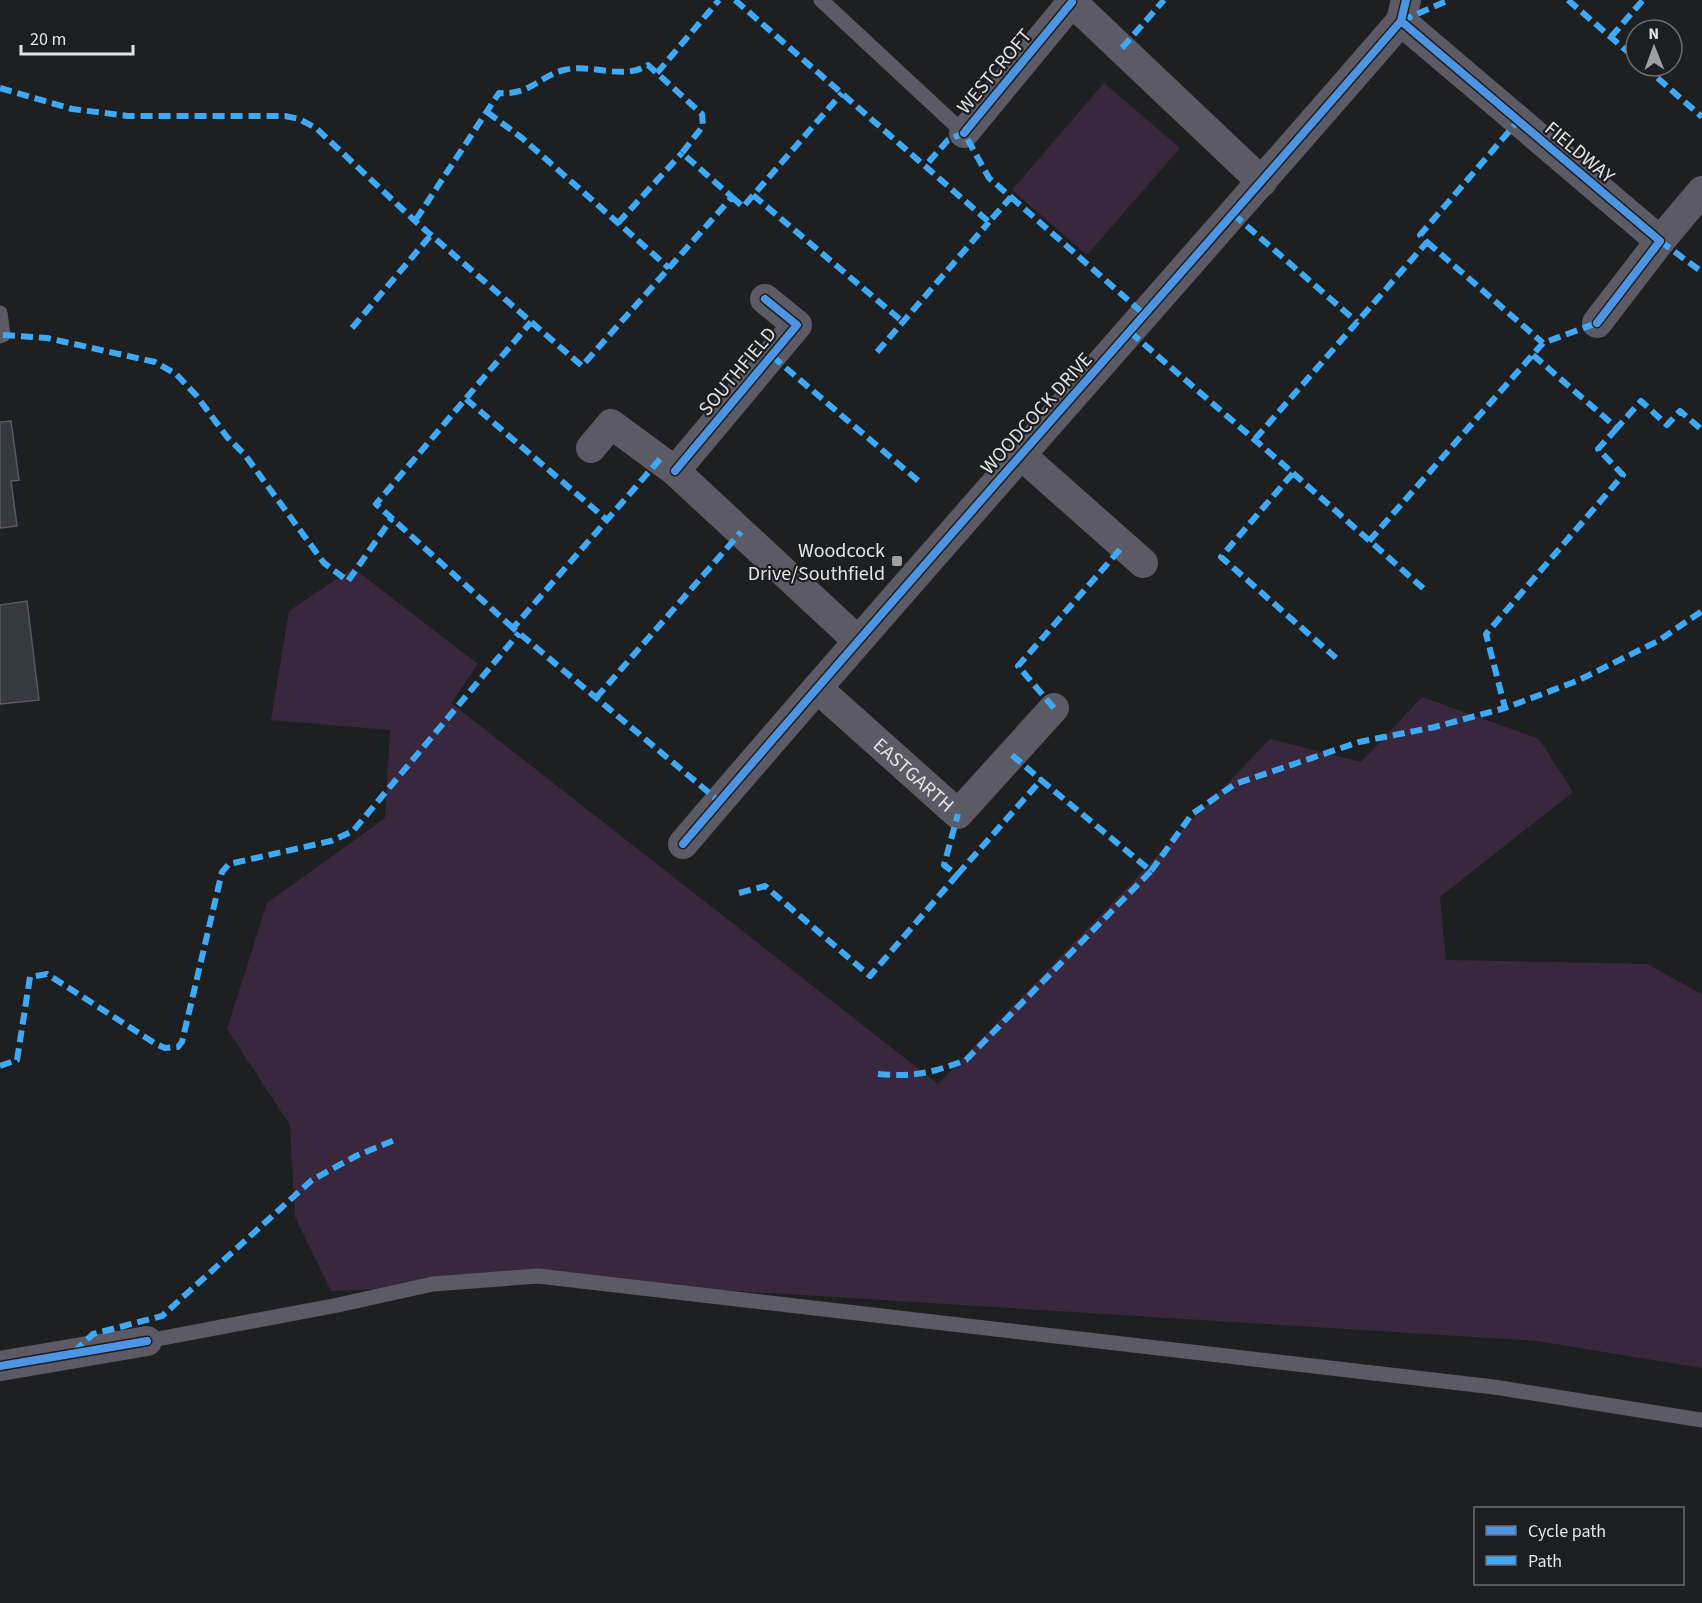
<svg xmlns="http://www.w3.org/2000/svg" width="1702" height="1603" viewBox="0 0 1702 1603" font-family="'Source Sans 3',sans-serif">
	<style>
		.green { fill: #39283d }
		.building { fill: #343a40; stroke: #585a5c; stroke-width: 1.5 }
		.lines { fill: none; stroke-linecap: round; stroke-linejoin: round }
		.lane { stroke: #5c5a64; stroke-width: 15 }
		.street { stroke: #5c5a64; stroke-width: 30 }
		.quiet { stroke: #3fa9f5; stroke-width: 6; stroke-dasharray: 12 6; stroke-linecap: butt }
		.cycleway-casing { stroke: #1c1e22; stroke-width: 11 }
		.cycleway { stroke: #4d94e3; stroke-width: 8 }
		.poi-dot { fill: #9e9fa2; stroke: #1c1e22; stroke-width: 2 }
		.labels { text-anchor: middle; stroke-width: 4.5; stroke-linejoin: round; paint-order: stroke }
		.street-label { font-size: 20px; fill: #e3e4e7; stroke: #1c1e22 }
		.poi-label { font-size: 20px; fill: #e3e4e7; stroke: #1c1e22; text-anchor: end }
	</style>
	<rect width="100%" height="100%" fill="#1d1f21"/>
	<path class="green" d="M1104,83L1180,148L1087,255L1012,190Z
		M353,568L478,664L451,703L938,1084L1270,739L1361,762L1422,697L1539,739L1573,792L1440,897L1446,960L1647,964L1702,994V1368L1537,1341L578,1281L331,1291L295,1217L290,1125L227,1029L267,903L385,818L390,730L271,720L289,611Z"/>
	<path class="building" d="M11,421L19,480L11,481L17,526L0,528V422Z
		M27,601L39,700L0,704V605Z"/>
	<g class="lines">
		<path class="lane" d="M821,0L964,133
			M0,313L3,335L0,336
			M147,1341L338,1305L433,1284L538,1276L1494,1387L1702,1420"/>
		<g class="street">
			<path d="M1070,0L1262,182"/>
			<path d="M1401,21L1660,241L1597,323"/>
			<path d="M964,133L1072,2"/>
			<path d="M1660,241L1702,191"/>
			<path d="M591,448L611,424L675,471L857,640"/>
			<path d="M1021,455L1143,563"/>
			<path d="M675,471L797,325L765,299"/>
			<path id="s1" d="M817,688L958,814L1054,708"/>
			<path d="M683,844C919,567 1163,296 1401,21L1406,0"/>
			<path d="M0,1366L147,1341"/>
		</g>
		<path class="quiet" d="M735,0L989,222L1011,197L989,178L964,133L948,140L925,166
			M1568,0L1636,59
			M1401,21L1449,0
			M1611,37L1643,0
			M1122,48L1164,0
			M1644,66L1702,117
			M657,73L719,0
			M0,88L72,109L128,116H285L299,119L316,128L415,221L431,235L582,366L732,197L682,153L703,126L702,114L648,65C623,81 592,63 564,70C537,77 532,95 499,93L415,221
			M487,112L522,138L669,268
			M753,195L903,322
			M732,197L743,207L842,93
			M1011,197L1145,315
			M1233,214L1357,322
			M618,223L682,153
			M1660,241L1702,272
			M1427,242L1543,343
			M352,328L431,235
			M1130,332L1293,473L1221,557L1336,658
			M3,335L47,338L155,362L176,374L196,395L227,437L245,455L324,563L348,581L392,518
			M877,352L989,222
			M1533,355L1617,428L1641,401L1667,425L1680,411L1702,430
			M772,356L922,484
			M466,399L607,520
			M1617,428L1598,449L1623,475L1486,634L1505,708L1577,681L1658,641L1702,611
			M1255,439L1427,242L1420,235L1518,121
			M660,459L513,628L720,802
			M1293,473L1424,589
			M1369,541L1543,343L1597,323
			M513,628L376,504L531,322
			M596,698L741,532
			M1054,708L1018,666L1123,546
			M1012,755L1041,780
			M1151,871L1192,814L1235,784L1359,742L1435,727L1505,708
			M739,893L765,886L870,976L957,875L944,865L958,814
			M0,1066L17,1060L30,977L47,974L156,1044L165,1048L178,1047L182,1042L222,872L229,864L331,841L353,831L519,633
			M878,1074C917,1077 931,1073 966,1060L1151,871L1041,780L957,875
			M74,1352L93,1334L162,1316L312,1180L356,1156L397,1139"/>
		<g class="cycleway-casing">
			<path id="cycleway" d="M1401,21L1660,241L1597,323
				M964,133L1072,2
				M675,471L797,325L765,299
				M683,844C919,567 1163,296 1401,21L1406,0
				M0,1366L147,1341"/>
		</g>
		<use href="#cycleway" class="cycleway"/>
	</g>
	<rect class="poi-dot" x="891" y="555" width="12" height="12" rx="3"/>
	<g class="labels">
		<g class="street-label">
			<text transform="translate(994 71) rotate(-50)" y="7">WESTCROFT</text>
			<text transform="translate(1580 152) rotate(40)" y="7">FIELDWAY</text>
			<text transform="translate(737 371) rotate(-50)" y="7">SOUTHFIELD</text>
			<text transform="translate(1036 413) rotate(-48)" y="7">WOODCOCK DRIVE</text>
			<text dy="7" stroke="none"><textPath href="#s1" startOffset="130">EASTGARTH</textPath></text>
		</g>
		<g class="poi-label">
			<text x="885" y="557">Woodcock<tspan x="885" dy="23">Drive/Southfield</tspan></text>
		</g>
	</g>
	<rect x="1474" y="1507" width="210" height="78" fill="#1c1e22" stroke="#6c6d71" stroke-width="1.5"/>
	<rect x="1486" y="1526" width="30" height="9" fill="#4d94e3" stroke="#6c6d71" stroke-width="1.5"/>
	<text x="1528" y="1537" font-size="18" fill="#e3e4e7">Cycle path</text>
	<rect x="1486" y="1556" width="30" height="9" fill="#3fa9f5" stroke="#6c6d71" stroke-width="1.5"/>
	<text x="1528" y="1567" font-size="18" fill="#e3e4e7">Path</text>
	<g transform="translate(1654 48) rotate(359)"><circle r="28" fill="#1c1e22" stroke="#6c6d71" stroke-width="1.5"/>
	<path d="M0-4.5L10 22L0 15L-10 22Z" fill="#9e9fa2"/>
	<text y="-9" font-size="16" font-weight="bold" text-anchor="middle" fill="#e3e4e7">N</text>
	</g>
	<path d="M21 45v9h112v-9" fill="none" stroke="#e3e4e7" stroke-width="3"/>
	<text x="30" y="45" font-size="18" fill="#e3e4e7" stroke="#1c1e22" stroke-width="4.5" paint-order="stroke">20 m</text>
</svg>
